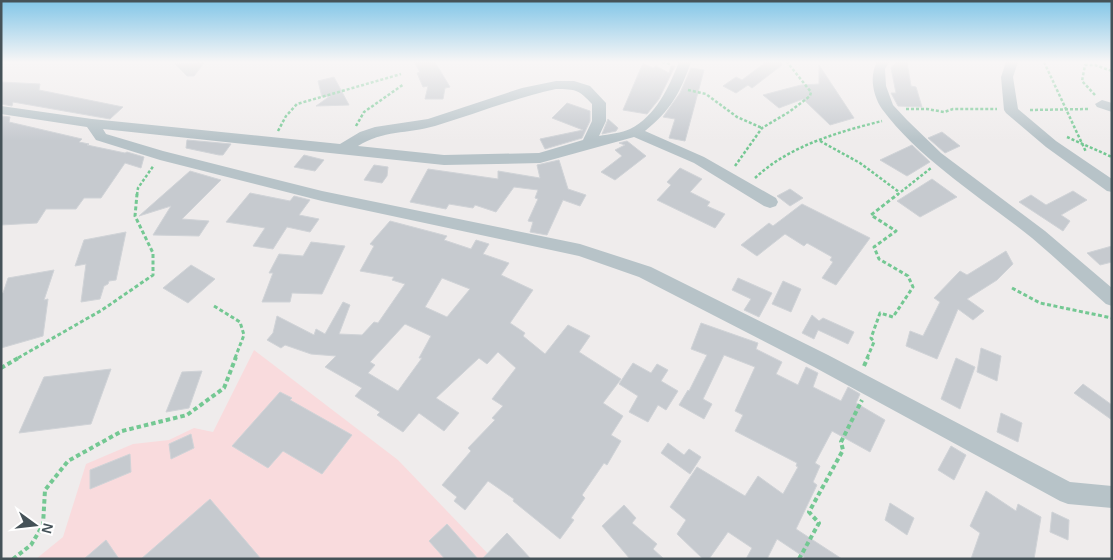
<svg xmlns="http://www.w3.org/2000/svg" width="1113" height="560" viewBox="0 0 1113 560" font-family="Arial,sans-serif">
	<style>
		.medical { fill: #f9dbdd }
		.building { fill: #c6cacf; stroke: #d0d3d7; fill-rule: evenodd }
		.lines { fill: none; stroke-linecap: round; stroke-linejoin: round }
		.path-far2 { stroke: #74c893; stroke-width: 2.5; stroke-dasharray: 3 2; stroke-linecap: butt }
		.path-far1 { stroke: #74c893; stroke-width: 3; stroke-dasharray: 4 2.5; stroke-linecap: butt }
		.path { stroke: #74c893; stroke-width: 4; stroke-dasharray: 4.5 3; stroke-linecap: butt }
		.street { fill: #b7c3c8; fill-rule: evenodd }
	</style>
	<rect width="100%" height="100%" fill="#efecec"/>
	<path class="medical" d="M254,350L398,460L493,559H36L63,537L86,464L133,444L169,440L194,428L213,432Z"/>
	<path class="building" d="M414,62H435L450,87L445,88L443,99H425L428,86L423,87L417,73L420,72Z
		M766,62H780L782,65L752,88L748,85L736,93L723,86L736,77L742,80Z
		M896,62H907L911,86L916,87L922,107L898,106L891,93H896L891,68Z
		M204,63L194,76H187L175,64Z
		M643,63L653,68L656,66L669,73L671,66H675L659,99L647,114L623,110Z
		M819,65L854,118L830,125L803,99L779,108L763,95L801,85L819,84Z
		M691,68L704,70L685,141L669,138L675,119L663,117L680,93Z
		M334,77L349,105L316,106L330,96L322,97L318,81Z
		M1,82L40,84L39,90L123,107L110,119L13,102L12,106L1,104Z
		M567,103L590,111V121L582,138L545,149L540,139L583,130L552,118Z
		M1,116L10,117L9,122L82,139L79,142L89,144L87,145L125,153L127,152L144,157L141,168L125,163L101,198H84L76,209H46L37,223L1,225Z
		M608,119L618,128L616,131L602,134Z
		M942,132L960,146L945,153L928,138Z
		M187,140L231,144L223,155H219L186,148Z
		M627,141L646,156L615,180L601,172L622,156L615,150L625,145L619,143Z
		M912,145L930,162L907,176L880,160Z
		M304,155L324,160L315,171L294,167Z
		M559,160L568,189L586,195L580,206L563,200L547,235L530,232L533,222L528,221L538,199L535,198L538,190L514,187L496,212L475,205L473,208L449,204L446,209L410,202L428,169L498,179V171L540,178L537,165Z
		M374,165L388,167L387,176L382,183L364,180Z
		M680,168L702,179L690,192L710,202L707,206L725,214L715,228L657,200L671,185L667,182Z
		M190,171L221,180L182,219L209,221L199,236L153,235L171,206L139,216Z
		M932,179L957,197L920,217L897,201Z
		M790,189L803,198L790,206L777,196Z
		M1073,191L1087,200L1061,215L1070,221L1063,231L1019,202L1031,195L1046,205Z
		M250,193L290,201L294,196L310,200L299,215L319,219L310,232L287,227L273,249L253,246L265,228L226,222Z
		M802,204L870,238L836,285L822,278L833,262L830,260L832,257L807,243L804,246L785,234L757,256L741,245L769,223L773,226Z
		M390,221L447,236L444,240L471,249L476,240L489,244L483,254L509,263L501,275L533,290L510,323L525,333L523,336L545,354L568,325L590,336L579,352L621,379L603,403L623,416L611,435L621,441L607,465L604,463L582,495L585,498L571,518L574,520L560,539L513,501L514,499L488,481L465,510L454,501L457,497L442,485L471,451L468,448L495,420L492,418L503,406L492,399L516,368L498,352L487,364L479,358L436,398L459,413L444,431L419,413L403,432L377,415L380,412L355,396L362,388L325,367L336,356L311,354L285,345L281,348L267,340L273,333L277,316L314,335L316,329L325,334L343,302L350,305L339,334L362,335L374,322L378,323L405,284L392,280L394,277L360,271L374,246L370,244ZM442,278L470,289L447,317L425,307ZM405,324L431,336L419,358H422L398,391L368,373L375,365L370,362Z
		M126,232L116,280L109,281L108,284L104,286L100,299L81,302L86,264L75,266L84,240Z
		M311,242L345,246L322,294L292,293L290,302H262L273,273H269L279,254L303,256Z
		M1112,246V262L1100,265L1087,253Z
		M1006,251L1013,264L997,280L967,299L984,311L973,320L958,309L937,359L906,346L910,331L923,336L940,302L934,298L960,271L967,275Z
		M191,265L215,279L188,303L163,288Z
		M54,270L44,300L48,299L43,336L1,348V293H3L8,278Z
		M738,278L772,293L759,317L744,310L751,299L732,290Z
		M783,281L801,289L791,312L772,304Z
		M812,315L819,321L823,318L854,332L848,344L818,330L814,339L802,333Z
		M701,323L758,343L756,349L782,362L776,374L798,385L806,367L818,373L813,387L841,401L848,387L860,394L856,403L885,420L870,452L832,431L815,463L820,466L813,482L817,485L796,529L842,559H807L777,539L767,559H746L752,548L728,532L709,559H703L677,534L686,520L670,507L697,467L745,496L758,476L783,494L798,467L796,466L797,463L735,431L743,415L735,411L755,367L724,355L703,399L712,404L704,419L679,405L688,390L689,391L707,355L691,349Z
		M981,348L1001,356L997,381L977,372Z
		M956,358L975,367L960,409L941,399Z
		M633,363L651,373L657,364L668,370L661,381L678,391L666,410L658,405L648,422L629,412L638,396L619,384Z
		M111,369L91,424L19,433L44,377Z
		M202,371L189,408L166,412L182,372Z
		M1083,384L1112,405V420L1074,393Z
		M280,392L292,398L290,400L352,435L322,474L283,451L268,468L232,446Z
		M1001,413L1022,423L1018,442L997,432Z
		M191,434L194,448L171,459L169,444Z
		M668,443L684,455L689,449L701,457L690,474L661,453Z
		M951,446L966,455L954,480L938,470Z
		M130,454L131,472L90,489V470Z
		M986,491L1016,511L1018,504L1041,517L1034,559H971L980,533L970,526Z
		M210,499L261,559H141Z
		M890,503L914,518L907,535L885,520Z
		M624,505L636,518L632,523L657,544L653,549L664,559H630L602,526Z
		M1052,512L1069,520L1068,540L1050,532Z
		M447,524L478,559H445L429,541Z
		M507,533L531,559H482Z
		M106,540L119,559H84Z"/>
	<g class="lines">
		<path class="path-far2" d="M662,62L671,64
			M1044,62L1086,152
			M688,90L706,94L737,117L762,128
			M1095,95L1082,81L1085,65H1095L1112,71
			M906,109H927L944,112L953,109H997
			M1030,110L1089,109
			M356,126L364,112L404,84
			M278,131L286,116L297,104L401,74
			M1067,137L1112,157
			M820,141L860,163L899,192
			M735,166L762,128L789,112L810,96L811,92L787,62
			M755,178C789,146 838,132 882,121
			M137,195L138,188L154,165
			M897,195L931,168"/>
		<path class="path-far1" d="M1012,288L1040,303L1112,318
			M214,306L240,322L244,335L235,358
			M18,358L102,310L153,275V253L135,216L137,194
			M867,358L874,342L871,338L880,313L893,317L913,287L908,276L879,259L874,247L896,231L871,215L898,194"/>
		<path class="path" d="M864,366L868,357
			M1,368L20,357
			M13,559L31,545L43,525L45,490L68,461L122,431L187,415L224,388L236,357
			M799,559L819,523L809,512L843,450L841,442L862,400"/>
		<path class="street" d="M679,62H691C680,93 671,110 645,131L704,157L776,198L778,202L776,206L770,208L764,206L694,163L634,137L540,163L444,165L103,129L106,134L163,151L322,191L580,244L651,267L828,355L1070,482L1112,486V508L1068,504L1060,501L814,367L639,277L579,256L322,201L160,160L96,140L87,127L1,114V106L92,119L340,144L360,132L375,127L428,119L522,88L556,81H574L590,86L606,103V121L599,136C609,134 622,133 630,129C656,116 669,87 679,62ZM556,89C576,89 579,90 592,104V121L583,140L539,153L444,155L358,146C383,130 407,134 435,126C475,114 515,98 556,89Z
			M877,62H889L885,69L886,86L893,105L907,120L941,153L1045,231L1112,288V306L1106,304C1081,282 1057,259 1032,238C982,198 920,160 882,109C873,96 869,76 877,62Z
			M1006,62H1018L1013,77L1018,109L1056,141L1112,179V192L1107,191L1046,147L1006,113L1004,110L1001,77Z
			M1102,100L1112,103V112L1097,107L1095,104Z"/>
	</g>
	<linearGradient id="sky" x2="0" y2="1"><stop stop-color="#82c6e8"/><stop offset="0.44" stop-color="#f8f6f6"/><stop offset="1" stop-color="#f8f6f6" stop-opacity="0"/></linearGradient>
	<rect width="1113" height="141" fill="url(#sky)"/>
	<rect width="1113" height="560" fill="none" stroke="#455258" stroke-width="5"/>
	<g transform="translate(35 525) rotate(105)" stroke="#ffffff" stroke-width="4" paint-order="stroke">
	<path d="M0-4L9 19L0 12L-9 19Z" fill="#455258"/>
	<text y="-8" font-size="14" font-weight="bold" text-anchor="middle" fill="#455258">N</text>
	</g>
</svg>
